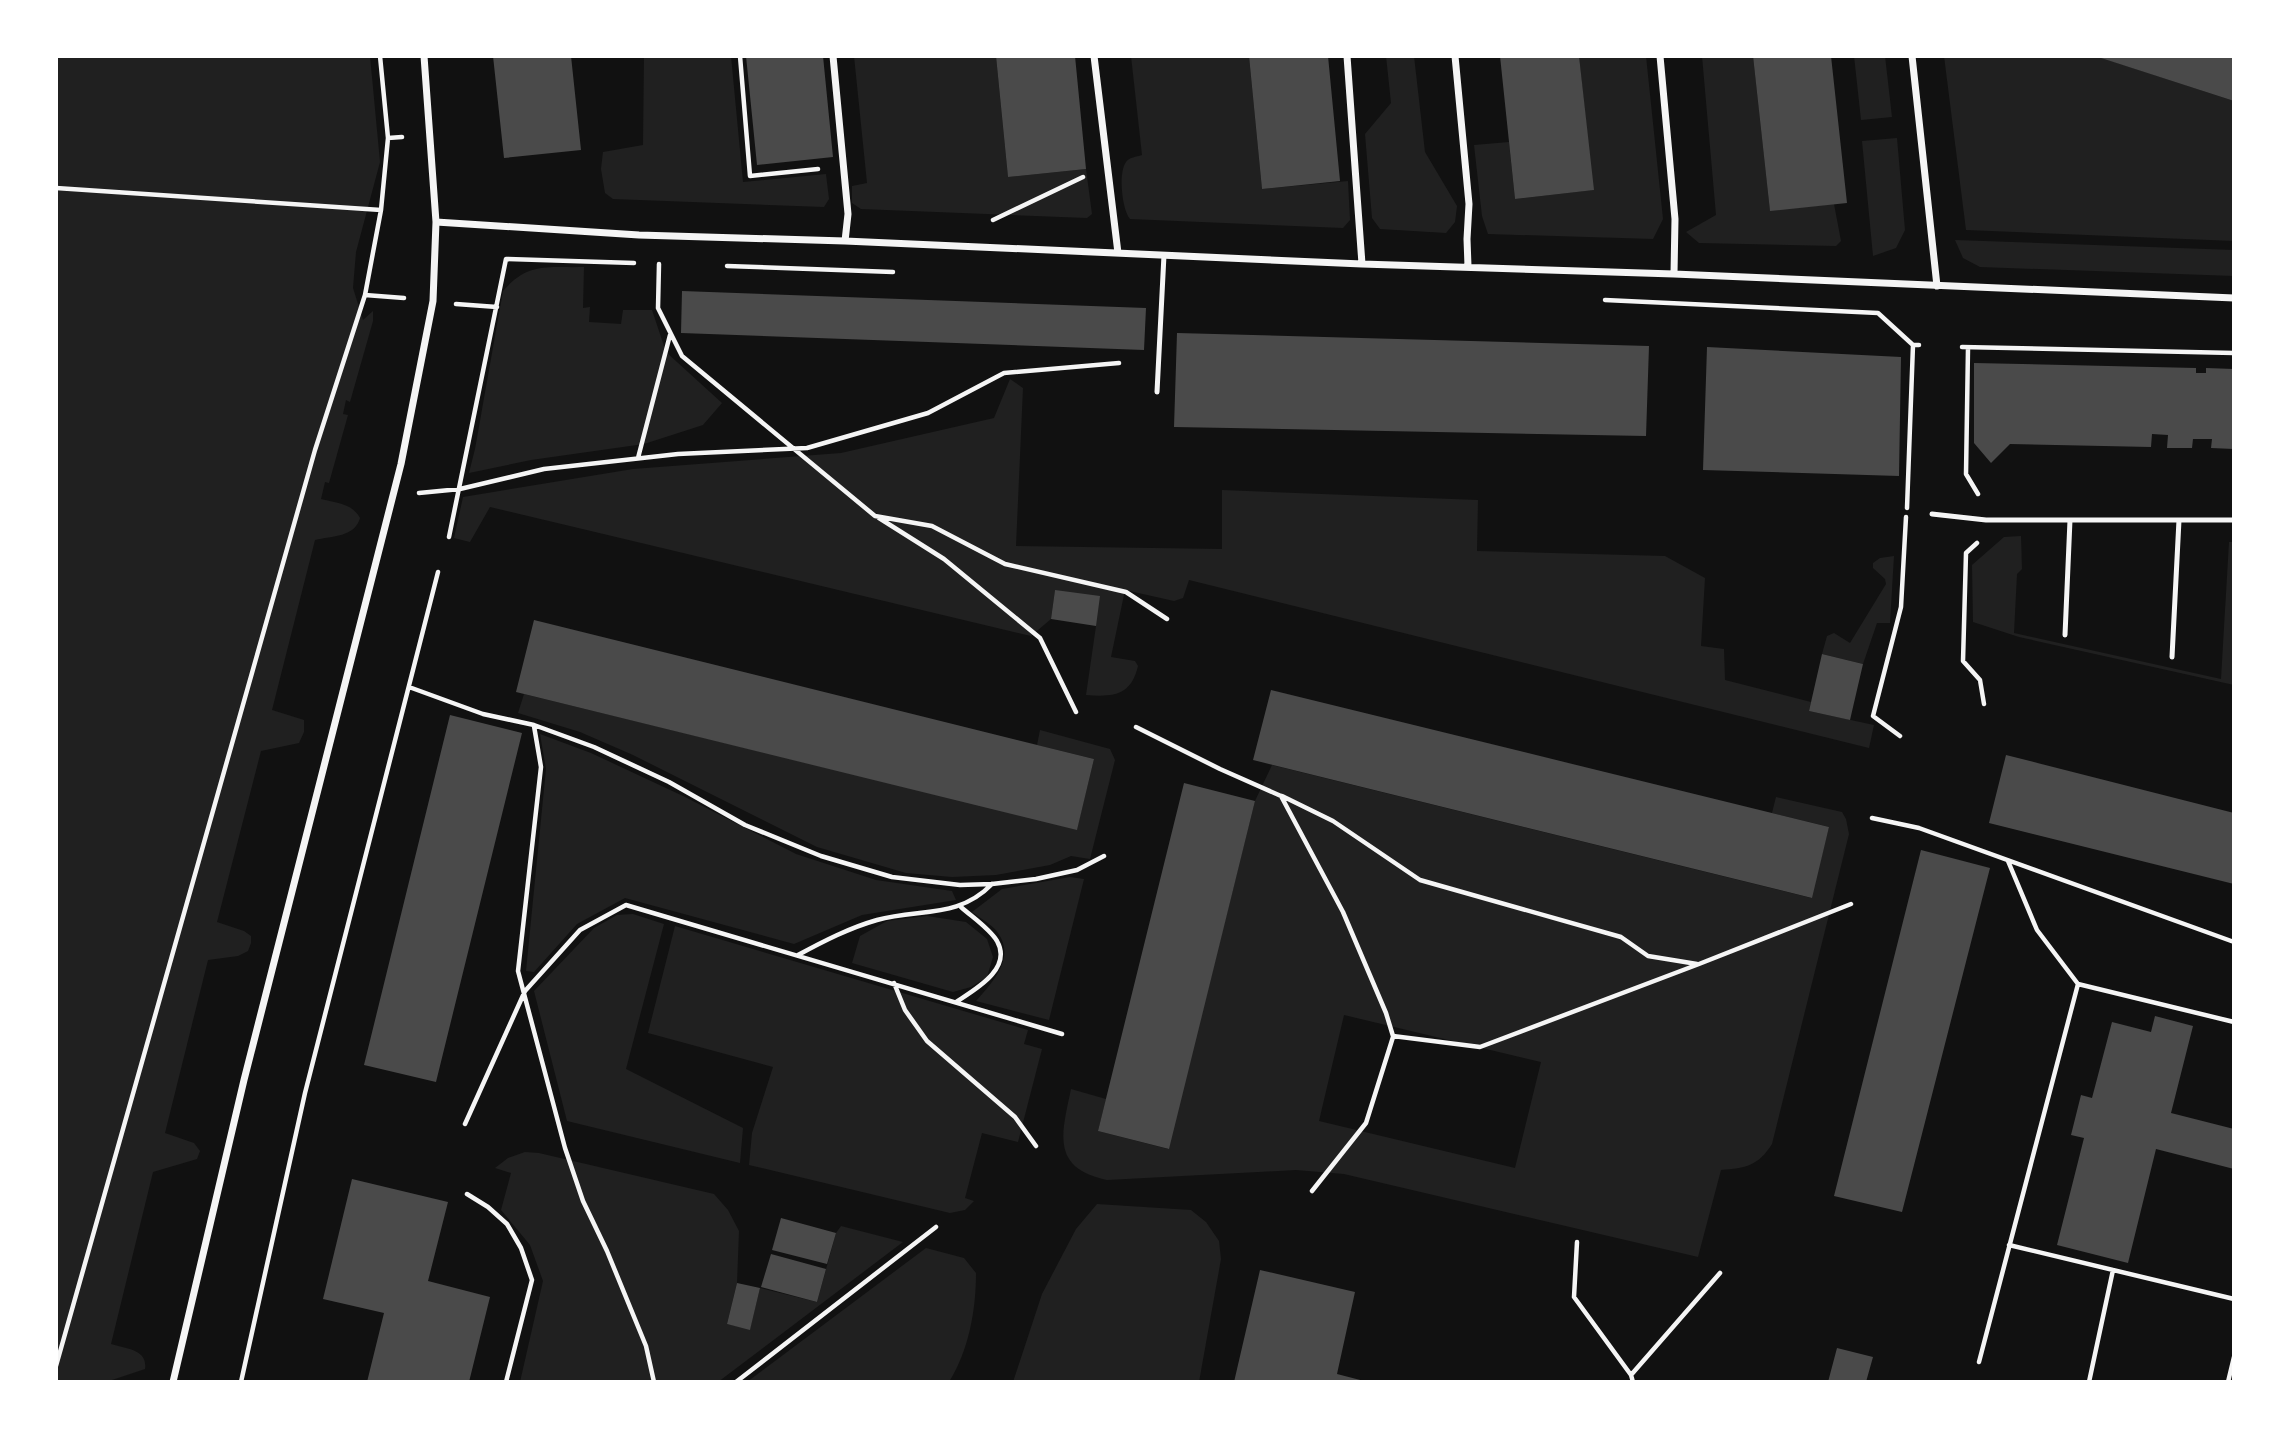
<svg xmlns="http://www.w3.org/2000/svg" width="2290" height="1438" viewBox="0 0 2290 1438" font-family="Helvetica,sans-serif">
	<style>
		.green { fill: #202020; fill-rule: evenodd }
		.building { fill: #4a4a4a }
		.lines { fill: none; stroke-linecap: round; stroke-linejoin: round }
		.path { stroke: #f5f5f5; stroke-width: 4.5 }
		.service { stroke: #f5f5f5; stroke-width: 5 }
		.minor { stroke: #f5f5f5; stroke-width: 7 }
	</style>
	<rect width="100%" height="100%" fill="#111"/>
	<path class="green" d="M56,56H370L380,162L356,252L353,288L363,320L373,311V321L350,402L346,400L343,414L348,415L329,483L325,482L321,499C336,503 352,503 360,518C355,537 332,536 315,540L272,710L304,720V732L299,743L261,751L217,922L244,931L251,936V943L248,951L238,956L208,960L165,1133L194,1143L200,1151L197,1159L153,1172L111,1344C126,1349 148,1349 145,1369L106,1382H56Z
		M644,56H731L743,182L826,174L829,199L824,207L613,199L605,193L601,169L603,152L643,145Z
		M854,56H996L1008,177L1086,169L1092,214L1087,218L861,209L852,203V186L867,183Z
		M1131,56H1249L1262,189L1348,181L1350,220L1343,228L1130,219C1122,210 1118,173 1126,162C1130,157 1136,157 1142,155Z
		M1386,56H1414L1425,152L1457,206L1455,222L1446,233L1380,229L1372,218L1365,134L1391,103Z
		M1579,56H1646L1663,219L1653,239L1488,234L1482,216L1474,145L1509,142L1515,199L1593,190Z
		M1702,56H1753L1770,210L1834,204L1841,241L1836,246L1699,243L1686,232L1716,215Z
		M1854,56H1885L1892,117L1861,120Z
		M1944,56H2096L2234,101V241L1966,230Z
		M1897,138L1905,230L1896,248L1873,256L1862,141Z
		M1955,240L2234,250V276L1980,267L1963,258Z
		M584,267L583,308L590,307L589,322L621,324L623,310H652L666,352L722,403L703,425L644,444L531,460L469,473L475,449L503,291C528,262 548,268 584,267Z
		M1010,379L1023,388L1016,546L1222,549V490L1478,500L1477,551L1665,556L1705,578L1701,646L1724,649L1725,680L1811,702L1809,711L1874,725L1869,748L1189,580L1183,598L1174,601L1125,590L1111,657L1135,661L1138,666C1131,696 1113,697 1086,695L1096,626L1055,590L1051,619L1031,636L490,507L470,542L454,538L463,497L633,469L841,453L994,418Z
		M2021,536L2022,569L2017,574L2014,633L2221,679L2229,542H2234V685L2019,637L1973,622L1972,565L2004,537Z
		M1894,556L1890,623H1877L1863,664L1822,654L1827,636L1834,633L1850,643L1886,584L1885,579L1873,568V563L1880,558Z
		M524,694L1077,829L1094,759L1037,745L1040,730L1110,749L1115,760L1090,859L1071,856L1050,865L996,875L952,877L906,873L817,847L633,755L580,732L518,713Z
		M540,734L591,753L683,796L796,854L876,880L952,891L956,900L862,915L794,944L625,898L577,924L534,972L526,971L546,769Z
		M1272,765L1811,898L1829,827L1772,813L1776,797L1842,812L1846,819L1849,834L1772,1144C1758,1166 1746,1168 1721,1170L1698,1257L1344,1174L1296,1170L1107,1180C1050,1168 1062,1133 1071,1089L1106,1099L1098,1131L1168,1149L1255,801ZM1344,1015L1541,1062L1515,1168L1319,1121Z
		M1070,877L1084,879L1049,1020L976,1001C992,983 1016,958 998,933C993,925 980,918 972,912L1002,889Z
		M633,914L664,924L626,1069L743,1128L740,1163L567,1121L534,991L594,928L617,915Z
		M927,916L966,922L987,939L993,957L987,977L971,987L953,992L852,963L860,936L887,921Z
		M675,926L1028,1030L1024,1044L1042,1049L1018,1142L982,1133L965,1198L974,1201L965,1210L950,1213L749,1165L752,1133L773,1067L648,1033Z
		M525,1152L539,1153L714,1194L728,1210L739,1231L737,1283L727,1324L750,1329L760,1288L817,1302L836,1233L841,1226L903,1242L718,1382H520L543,1281L530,1245L501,1210L511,1173L495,1168L508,1158Z
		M1097,1204L1191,1210L1206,1222L1219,1241L1221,1259L1199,1382H1013L1042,1294L1076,1229Z
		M926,1248L964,1258L976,1273C976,1310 969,1350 949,1382H747Z"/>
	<path class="building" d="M493,56H571L581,150L504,158Z
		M746,56H823L833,157L757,165Z
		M996,56H1075L1086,169L1008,177Z
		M1249,56H1328L1340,181L1262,189Z
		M1500,56H1579L1594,190L1515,199Z
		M1753,56H1831L1847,203L1770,211Z
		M2234,56V101L2098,57V56Z
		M682,291L1146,308L1144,350L681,333Z
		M1177,333L1649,346L1646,436L1174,427Z
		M1707,347L1901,357L1899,476L1703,470Z
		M1974,363L2196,368V373H2206V368L2234,369V449L2211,448L2212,439H2193L2192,448H2167L2168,435L2152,434L2151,447L2010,444L1991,463L1974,443Z
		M1055,590L1100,596L1096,626L1051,619Z
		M534,620L1094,759L1077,830L516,692Z
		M1822,654L1863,664L1850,720L1809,711Z
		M1271,690L1829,827L1812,898L1253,760Z
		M450,715L522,733L436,1082L364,1065Z
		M2006,755L2234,813V884L1989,823Z
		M1184,783L1255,801L1169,1149L1098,1131Z
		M1921,850L1990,868L1902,1212L1834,1196Z
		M2155,1016L2193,1026L2171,1113L2234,1129V1169L2156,1149L2128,1263L2057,1245L2084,1138L2071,1135L2081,1095L2092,1098L2112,1022L2151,1032Z
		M352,1179L448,1202L428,1281L490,1297L469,1382H367L384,1313L323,1299Z
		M781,1218L836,1233L827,1264L772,1250Z
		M771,1254L826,1269L817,1302L761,1287Z
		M1260,1270L1355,1292L1337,1374L1368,1382H1234Z
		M737,1283L760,1288L750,1330L727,1324Z
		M1837,1348L1873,1357L1866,1382H1828Z"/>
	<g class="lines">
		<path class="path" d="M740,56L750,176L818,169
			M388,138L402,137
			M56,188L381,210
			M993,220L1083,177
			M659,264L658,308L682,356L875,516L932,526L1005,564L1126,592L1167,619
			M727,266L893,272
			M365,295L404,298
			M1605,300L1878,313L1913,345H1919
			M456,304L497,307
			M1962,347L2234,353
			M1968,348L1966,474L1978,494
			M638,458L670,335
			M419,493L460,489L544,469L678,454L807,448L928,413L1004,373L1119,363
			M1907,508L1913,345
			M879,518L944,559L1040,638L1076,712
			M449,537L506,259L634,263
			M1977,543L1966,553L1963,661L1980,680L1984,704
			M409,687L483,714L534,725L594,747L669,782L745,825L821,856L892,877L960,885L992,884L1036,879L1077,870L1104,856
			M534,726L541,767L518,971L565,1148L583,1201L607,1251L646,1346L654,1382
			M1136,727L1220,769L1281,796L1343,912L1386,1013L1393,1036L1480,1047L1699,964L1851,904
			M1900,736L1873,716L1901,607L1906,517
			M1282,796L1333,821L1420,880L1621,937L1648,956L1697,964
			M1872,818L1919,828L2234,942
			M2008,861L2037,930L2078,984
			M798,955C824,941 849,928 877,920C920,908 958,919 992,884
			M894,983L905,1010L927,1041L1015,1117L1036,1146
			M956,1002C974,990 1013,969 997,941C989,928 972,917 961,907
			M465,1124L525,991L580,930L626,905L1062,1034
			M1312,1191L1366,1123L1393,1037
			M467,1194L488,1207L507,1224L521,1248L532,1280L506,1382
			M1577,1242L1574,1297L1631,1375L1633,1382
			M2009,1245L2234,1299
			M1979,1362L2078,984L2234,1022
			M56,1366L315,450L365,295L381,210L388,138L380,56
			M1631,1375L1720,1273
			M241,1382L305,1093L438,572
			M736,1382L936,1227
			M2089,1382L2113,1270
			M2228,1382L2234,1357"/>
		<path class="service" d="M1157,392L1164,255
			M1932,514L1986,520H2234
			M2065,635L2070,520
			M2172,657L2179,520"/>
		<path class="minor" d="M833,56L848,214L845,241
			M1094,56L1118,253
			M1347,56L1362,264
			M1455,56L1469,204L1467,239L1468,266
			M1660,56L1675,219L1674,274
			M1912,56L1937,286
			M436,222L639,235L845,241L1362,264L1674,274L2234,298
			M173,1382L244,1080L401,464L433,301L436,222L424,56"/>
	</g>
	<rect width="2290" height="1438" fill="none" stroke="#ffffff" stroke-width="116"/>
</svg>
